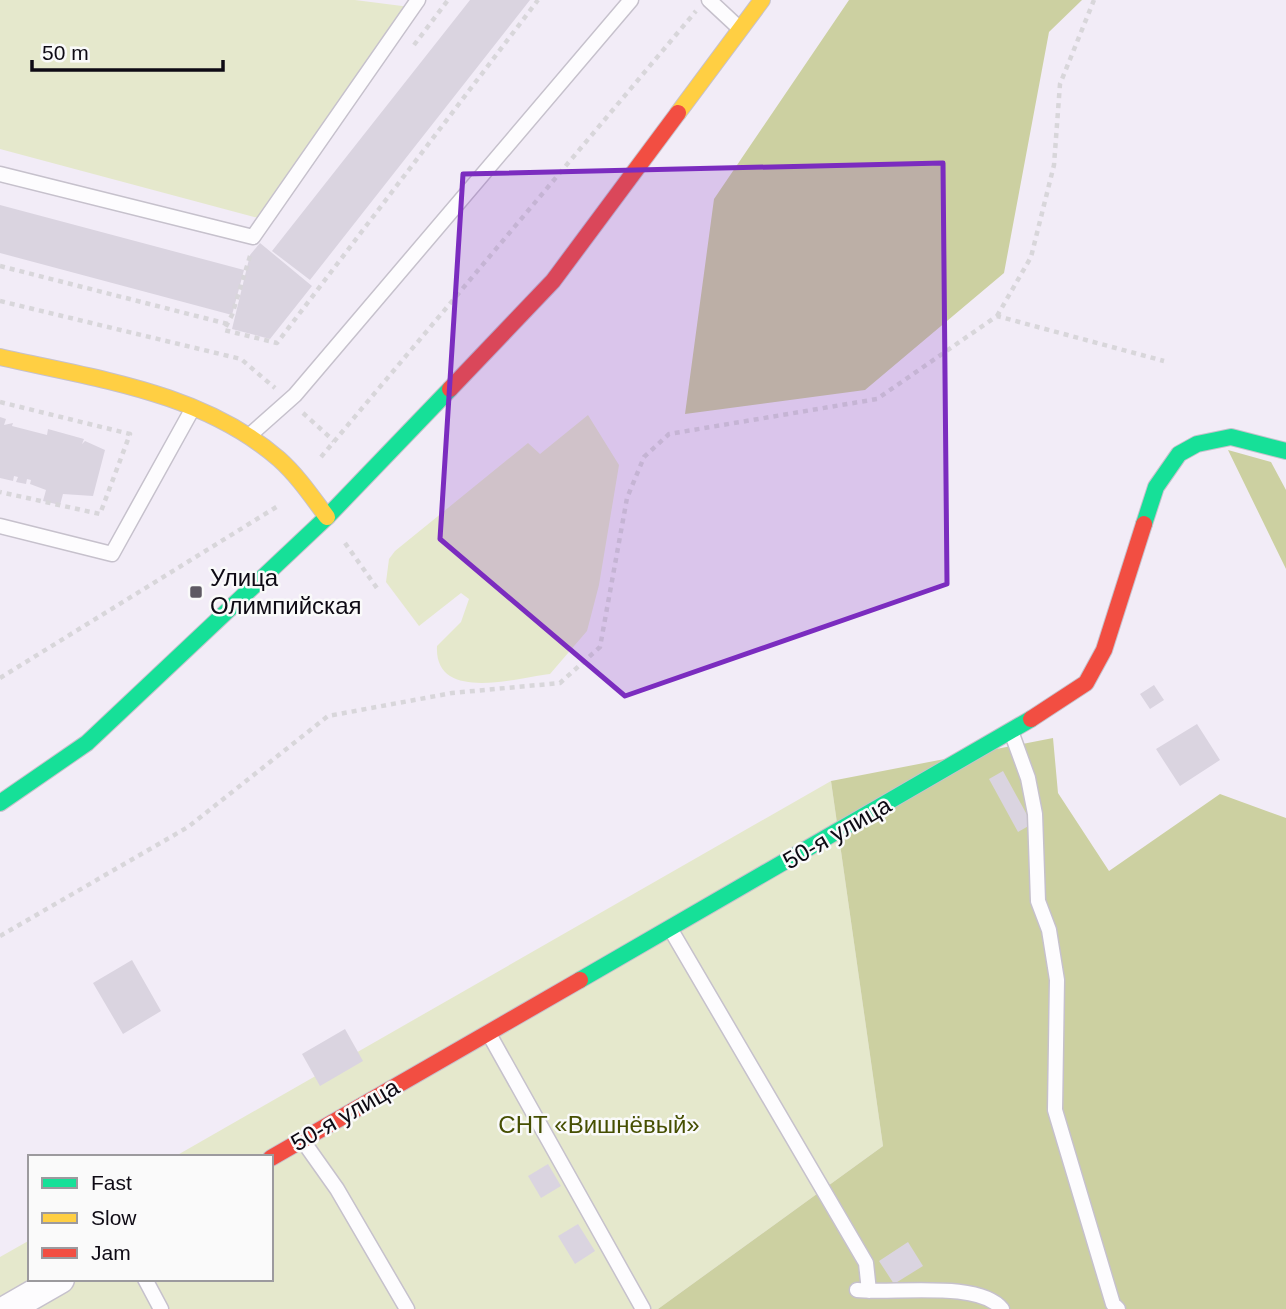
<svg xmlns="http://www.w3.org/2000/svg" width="1286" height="1309" viewBox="0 0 1286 1309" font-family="Helvetica,sans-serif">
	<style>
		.green { fill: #e5e8cc }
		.forest { fill: #ccd0a1 }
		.building { fill: #dad4e0 }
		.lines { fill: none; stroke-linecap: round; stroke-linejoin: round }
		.lane-casing { stroke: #c6c1cc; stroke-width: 17 }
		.street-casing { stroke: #c6c1cc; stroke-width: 31 }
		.fast-casing { stroke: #c6c1cc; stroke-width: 18 }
		.slow-casing { stroke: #c6c1cc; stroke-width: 18 }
		.jam-casing { stroke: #c6c1cc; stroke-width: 18 }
		.path { stroke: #d8d6da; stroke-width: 4.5; stroke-dasharray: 5 5; stroke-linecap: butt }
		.lane { stroke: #fdfcfe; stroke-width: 14 }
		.street { stroke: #fdfcfe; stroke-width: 28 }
		.fast { stroke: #16e098; stroke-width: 16 }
		.slow { stroke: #ffcf43; stroke-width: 16 }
		.jam { stroke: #f24e42; stroke-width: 16 }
		.marked { fill: #7b2cbf; fill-opacity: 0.2; stroke: #7b2cbf; stroke-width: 5; stroke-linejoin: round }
		.poi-dot { fill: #5e5963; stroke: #fafafa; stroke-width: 2.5 }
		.labels { text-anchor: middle; stroke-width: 5; stroke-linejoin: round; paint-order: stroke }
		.poi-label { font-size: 24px; fill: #0e0a14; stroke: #fafafa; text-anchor: start }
		.street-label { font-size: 24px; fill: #0e0a14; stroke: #fafafa }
		.park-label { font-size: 24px; fill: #464f02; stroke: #fafafa }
	</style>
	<rect width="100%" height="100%" fill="#f2ecf7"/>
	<path class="green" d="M0,0H355L410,7L262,219L0,149Z
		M588,415L619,465L599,585L587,631L550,674C516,678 434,703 437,646L461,622L469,599L461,593L419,626L386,582L389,559L395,551L528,443L540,454Z
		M831,781L883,1146L658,1309H0V1257L30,1240V1279H271V1157H174Z"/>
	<path class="forest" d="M849,0H1082L1049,32L1004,273L865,390L685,414L714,199Z
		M1228,450L1271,462L1286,490V569Z
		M1053,738L1058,793L1109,871L1220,794L1286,818V1309H658L883,1146L831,781Z"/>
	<path class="building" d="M470,0H530L310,280L272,251Z
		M0,205L244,270L232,315L0,253Z
		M260,243L312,286L270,339L232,329L250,255Z
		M0,417L6,419L4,425L13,423L12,426L47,435L48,429L84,439L82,444L85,441L105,450L93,496L63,494L60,505L43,501L46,490L30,484L31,480L27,479L26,484L16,482L18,477L14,476L13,481L0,478Z
		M1154,685L1164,700L1150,709L1140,694Z
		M1197,724L1220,760L1180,786L1156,749Z
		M1003,771L1032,824L1018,832L989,779Z
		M132,960L161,1011L123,1034L93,983Z
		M345,1029L363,1061L320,1086L302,1054Z
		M548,1164L561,1186L541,1198L528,1176Z
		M578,1224L595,1251L575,1264L558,1236Z
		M908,1242L923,1266L894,1284L879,1261Z"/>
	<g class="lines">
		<g class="lane-casing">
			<path id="lane" d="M709,0L738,27
				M0,174L253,237L418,0
				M250,435L295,395L631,0
				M0,526L112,554L193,408
				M1012,734L1028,778L1035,814L1038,901L1049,930L1057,980L1055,1110L1113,1304L1118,1309
				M671,930L866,1263L869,1291
				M489,1034L643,1309
				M303,1141L337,1189L407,1309
				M145,1279L161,1309
				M857,1290C892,1294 979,1280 1002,1309"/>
		</g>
		<g class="street-casing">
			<path id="street" d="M8,1309L60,1279"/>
		</g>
		<g class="fast-casing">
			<path id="fast" d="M1144,524L1156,487L1179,454L1197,444L1231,437L1286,451
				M0,803L87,743L327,517L450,389
				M580,980L1031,719"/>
		</g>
		<g class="slow-casing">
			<path id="slow" d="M678,113L762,0
				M0,357C96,379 202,392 279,459C298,476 312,497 327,517"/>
		</g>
		<g class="jam-casing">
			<path id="jam" d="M450,389L553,281L678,113
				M1031,719L1086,683L1104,650L1144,524
				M271,1158L580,980"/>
		</g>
		<path class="path" d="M414,45L448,0
			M250,256L232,315L224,330L277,343L538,0
			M0,266L228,324
			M0,301L241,359L275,388
			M997,316L1031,257L1054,165L1060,84L1094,0
			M0,402L130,434L100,514L0,492
			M303,413L334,441
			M321,457L696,11
			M345,543L379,591
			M0,678L278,506
			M0,936L188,827L328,716L452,693L560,683L600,647L627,498L644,457L669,434L877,399L997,316L1164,361"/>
		<use href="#lane" class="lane"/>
		<use href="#street" class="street"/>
		<use href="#fast" class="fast"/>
		<use href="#slow" class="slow"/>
		<use href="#jam" class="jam"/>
	</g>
	<path class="marked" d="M943,163L947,584L625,696L440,539L463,174Z"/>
	<rect class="poi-dot" x="189" y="585" width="14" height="14" rx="3.5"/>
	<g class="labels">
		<g class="poi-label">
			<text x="210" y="586">Улица<tspan x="210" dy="28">Олимпийская</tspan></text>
		</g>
		<g class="street-label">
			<text transform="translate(837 833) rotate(-30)" y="8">50-я улица</text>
			<text transform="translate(345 1115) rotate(-30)" y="8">50-я улица</text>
		</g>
		<g class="park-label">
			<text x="599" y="1133">СНТ «Вишнёвый»</text>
		</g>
	</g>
	<rect x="28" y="1155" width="245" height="126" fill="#fafafa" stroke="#9c9a9e" stroke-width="2"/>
	<rect x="42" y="1178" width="35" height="10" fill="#16e098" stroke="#9c9a9e" stroke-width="2"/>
	<text x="91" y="1190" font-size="21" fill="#0e0a14">Fast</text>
	<rect x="42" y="1213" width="35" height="10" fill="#ffcf43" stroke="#9c9a9e" stroke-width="2"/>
	<text x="91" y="1225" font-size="21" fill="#0e0a14">Slow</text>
	<rect x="42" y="1248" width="35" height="10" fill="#f24e42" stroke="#9c9a9e" stroke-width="2"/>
	<text x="91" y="1260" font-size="21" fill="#0e0a14">Jam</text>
	<path d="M32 60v10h191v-10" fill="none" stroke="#0e0a14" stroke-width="3.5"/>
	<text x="42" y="60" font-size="21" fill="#0e0a14" stroke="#fafafa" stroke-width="5" paint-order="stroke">50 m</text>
</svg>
